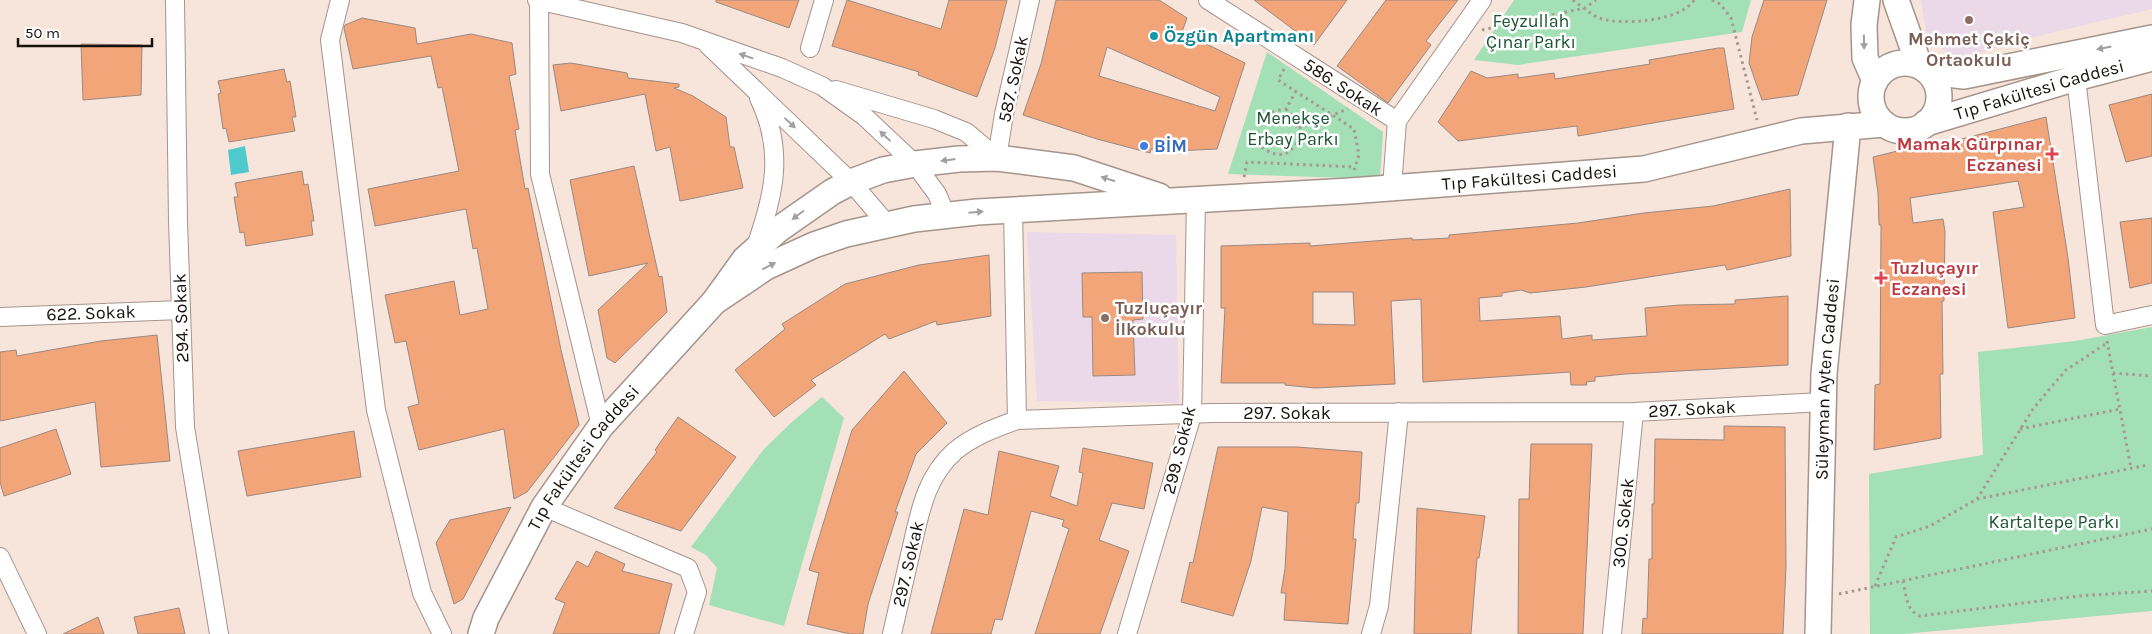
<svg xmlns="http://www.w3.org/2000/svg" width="2152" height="634" viewBox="0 0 2152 634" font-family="Karla,sans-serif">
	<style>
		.industrial { fill: #ebd8e8 }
		.green { fill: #a3e0b6 }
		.water { fill: #4ecacd }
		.building { fill: #f3a57a; stroke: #9a8981; fill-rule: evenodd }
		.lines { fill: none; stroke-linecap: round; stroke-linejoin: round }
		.street-casing { stroke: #a5948b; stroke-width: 20 }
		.secondary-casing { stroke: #a5948b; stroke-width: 28 }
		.path { stroke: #a79992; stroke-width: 3; stroke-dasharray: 2.5 4; stroke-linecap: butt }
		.street { stroke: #fff; stroke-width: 18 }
		.secondary { stroke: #fff; stroke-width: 25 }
		.oneway { fill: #a2a09f }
		.education-dot { fill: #8d6e63; stroke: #fff; stroke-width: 2 }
		.culture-dot { fill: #0f9aa8; stroke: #fff; stroke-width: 2 }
		.shop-dot { fill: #3f7fe0; stroke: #fff; stroke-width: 2 }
		.health-dot { fill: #e0444e; stroke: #fff; stroke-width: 2 }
		.labels { text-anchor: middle; stroke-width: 5; stroke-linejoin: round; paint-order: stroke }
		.park-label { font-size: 18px; fill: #1a5433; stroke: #fff }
		.culture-label { font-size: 18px; font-weight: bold; fill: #0d838f; stroke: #fff; text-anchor: start }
		.education-label { font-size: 18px; font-weight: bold; fill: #785e54; stroke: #fff }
		.street-label { font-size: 18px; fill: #17110e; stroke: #fff }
		.health-label { font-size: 18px; font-weight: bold; fill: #be3a42; stroke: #fff; text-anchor: end }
		.shop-label { font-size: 18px; font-weight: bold; fill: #366cbe; stroke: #fff; text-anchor: start }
	</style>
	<rect width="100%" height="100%" fill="#f7e4db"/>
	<path class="industrial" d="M1921,0H2152V9L2008,43L1979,54L1950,55L1927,36Z
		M1027,232L1176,235L1179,403L1037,401Z"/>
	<path class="green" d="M1514,0H1751L1742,32L1518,65L1474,60Z
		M1267,52L1383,132L1380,179L1228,174Z
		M2152,327V611L1903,634H1870L1869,474L1983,455L1978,352L2075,341Z
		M822,397L844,418L784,626L709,605L717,568L706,555L691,547L764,449L793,421Z"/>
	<path class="water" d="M245,146L249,172L231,175L228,150Z"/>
	<path class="building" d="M716,0H799L789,28L716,2Z
		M847,0L941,29L949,0H1007L995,48L977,97L918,75L919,72L832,46Z
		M1056,0H1159L1187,18L1182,32L1245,63L1217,149L1174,151L1151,149L1150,153L1097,139L1023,115L1041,64ZM1107,47L1220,97L1215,111L1099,76Z
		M1254,0H1347L1314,45Z
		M1386,0H1458L1426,41L1431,45L1388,103L1337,66Z
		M1764,0H1827L1798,95L1762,100L1749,63L1752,37Z
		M362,18L415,28L417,44L471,34L512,43L516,74L509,76L519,129L515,130L525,189L528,188L561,350L579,425L527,492L514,499L504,429L419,450L408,407L419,404L406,341L395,343L385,295L454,281L460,315L488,309L477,248L473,249L466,209L375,226L368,189L459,171L442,87L438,88L431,56L353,69L344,28L345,25Z
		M81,44L142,45L141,95L83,100Z
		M1718,48H1724L1734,109L1578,136L1577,126L1458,141L1438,122L1471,71L1487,78L1518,74V78L1554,73L1555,79L1650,64L1649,60Z
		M571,63L627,73L628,78L679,84V87L674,88L693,96L726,117L730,147H734L743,188L680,201L670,147L656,151L645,94L561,111L553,65Z
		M284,69L287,82L290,81L296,117H292L295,131L229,142L226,128L223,129L218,94L221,93L218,81Z
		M2152,94V156L2126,162L2109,105Z
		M2046,117L2068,258L2075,318L2008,328L1993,212L2024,207L2018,181L1910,198L1913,223L1943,219L1945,232L1944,301H1942L1943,374H1940L1941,438L1874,450L1875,385L1880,384L1881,225H1879L1878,193L1873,157L1930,143L1931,147Z
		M634,166L659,277L662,276L667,312L615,363L607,358L598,310L648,263L589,276L570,180Z
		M302,171L304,185L308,184L314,221H311L313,235L246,246L244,232L240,233L234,197H238L235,183Z
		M1790,189L1791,256L1727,270L1725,265L1586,287L1530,293L1521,290L1502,293V296L1479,298L1480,321L1560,316L1562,339L1592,335V340L1647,336L1645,308L1680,305L1735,304V300L1788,296V365L1625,374L1595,377V381L1586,382L1587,385H1571L1570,372L1423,382L1421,299L1391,301L1395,384L1315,388L1285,385V383H1221L1225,308H1221V246L1310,243V246L1412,238V240L1449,238V235L1578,223L1644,213L1713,206ZM1313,292H1353L1355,325L1313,324Z
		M2152,218V283L2130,288L2120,222Z
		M989,255L991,316L937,325L936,321L889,339L885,334L811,380L816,385L774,417L735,370L785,329L782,324L845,284L919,265Z
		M1142,272L1143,319L1133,320L1135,375L1093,376L1092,317H1083L1082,273Z
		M157,335L170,461L101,467L95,402L0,421V352L16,350L17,356L101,341Z
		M904,371L947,423L916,454L895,512H898L868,604L863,634H850L807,624L819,573L809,570L852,430Z
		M678,417L736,457L681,531L614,508L657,452L655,450Z
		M1724,426L1785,427L1786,566L1783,634H1642L1643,618L1647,619L1649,559H1652V504H1654L1655,439L1724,440Z
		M56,429L71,474L4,496L0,482V448Z
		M354,431L361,477L247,496L238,451Z
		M1531,444H1592L1583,634H1518L1519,499H1529Z
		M1218,447H1297L1362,452L1359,503H1356L1353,539H1356L1348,624L1284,620L1286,593H1281L1285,569L1288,512L1262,507L1251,561L1233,616L1181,602L1190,562L1193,563Z
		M1083,448L1153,463L1144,509L1112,503L1099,540L1129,551L1100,634H1035L1069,529L1062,526L1064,520L1031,511L1002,620L995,619L991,634H931L964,509L988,515L999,451L1059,466L1050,496L1077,506L1083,473L1079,472Z
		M511,507L463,599L454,604L436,543L450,520Z
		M1417,508L1485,516L1479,558H1477L1471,634H1414Z
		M596,551L625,564L622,571L672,584L659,634H553L565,603L555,599L577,561L588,567Z
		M179,608L185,634H138L134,617Z
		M98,617L104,634H63Z"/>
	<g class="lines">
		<g class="street-casing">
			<path id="street" d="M175,0L178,221L185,427L219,634
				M340,0L330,40L376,410L422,593L442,634
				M537,0L682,33L782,68L822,86L864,116L915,164L937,194L946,215
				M539,0L540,174L601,426
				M1208,0L1397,121L1392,187
				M708,45L851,182L887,224
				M810,48L824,0
				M2076,78L2105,325L2152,315
				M836,90L934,119L966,132L997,158
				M1397,121L1482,0
				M997,158L1004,114L1030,0
				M1013,209L1017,420
				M755,249C774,196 785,151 759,98
				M0,317L181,310
				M544,507L688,568L697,592L684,634
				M0,557L37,634
				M892,634C898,608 904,581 910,555C919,517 924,478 955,451C973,436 995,428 1017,420L1213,413L1634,412L1823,402
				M1127,634L1192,415L1196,200
				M1371,634L1379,606L1399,412
				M1612,634L1634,412"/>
		</g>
		<g class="secondary-casing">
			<g id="secondary">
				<path d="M1867,0L1864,25L1865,58L1875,81"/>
				<path d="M1896,0L1919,65"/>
				<circle cx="1905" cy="97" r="34"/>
				<path d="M1930,72L1964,76L2152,38"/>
				<path id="s1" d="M1926,123L2076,78L2152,58"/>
				<path id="s2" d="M714,302L766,267L814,245L846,234L914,219L977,212L1350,191L1644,169L1801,131L1884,124"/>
				<path id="s3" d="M481,634L486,618L544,507L601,426L714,302L745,259L779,229L832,192L851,182L883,170L915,164L959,159L997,158L1074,168L1159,196"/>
				<path id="s4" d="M1818,634L1824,374L1848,126"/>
			</g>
		</g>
		<path class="path" d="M1573,0C1581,6 1590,14 1599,18C1620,26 1682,21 1694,0
			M1712,0L1720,4L1731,18L1757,120
			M1482,30L1585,8L1596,0
			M1284,69L1278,80L1354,129L1359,155L1354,170
			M1286,109L1295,119L1300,139C1286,161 1274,157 1256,143C1258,123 1265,111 1286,109L1296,91
			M1299,128L1348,109
			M1244,177L1247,162L1355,167
			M2107,341L2113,373L2152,376
			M2113,373L2131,468
			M2020,429L2120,409
			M1977,499L2148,465
			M1903,581C1906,593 1906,611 1920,616L2079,596L2152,591
			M1875,586L1896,537L1930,526L1977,499L2033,409L2047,392L2066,370L2107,343
			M1839,594L2152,529"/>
		<use href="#street" class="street"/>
		<use href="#secondary" class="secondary"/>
	</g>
	<defs><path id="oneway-solid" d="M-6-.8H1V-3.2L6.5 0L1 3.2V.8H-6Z" transform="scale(1.25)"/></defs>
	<g class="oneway">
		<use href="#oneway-solid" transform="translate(1864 42) rotate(89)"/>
		<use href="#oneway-solid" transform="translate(2104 48) rotate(169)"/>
		<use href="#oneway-solid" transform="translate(746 56) rotate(-161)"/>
		<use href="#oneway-solid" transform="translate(790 123) rotate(43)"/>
		<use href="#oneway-solid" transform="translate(885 136) rotate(-137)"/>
		<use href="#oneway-solid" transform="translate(948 160) rotate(173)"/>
		<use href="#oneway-solid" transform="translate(1108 179) rotate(-162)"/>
		<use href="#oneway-solid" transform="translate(976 212) rotate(-5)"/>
		<use href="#oneway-solid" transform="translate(798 215) rotate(143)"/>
		<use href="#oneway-solid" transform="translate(769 266) rotate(-27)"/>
	</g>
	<g class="education-dot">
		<circle cx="1969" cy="20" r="5"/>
		<circle cx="1105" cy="318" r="5"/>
	</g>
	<circle class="culture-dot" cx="1154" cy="36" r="5"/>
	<circle class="shop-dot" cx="1144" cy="146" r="5"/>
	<g class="health-dot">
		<path d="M2049.5 146.5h5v5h5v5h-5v5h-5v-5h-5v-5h5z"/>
		<path d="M1878.5 270.5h5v5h5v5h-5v5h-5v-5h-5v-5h5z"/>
	</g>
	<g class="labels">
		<g class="park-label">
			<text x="1531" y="27">Feyzullah<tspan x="1531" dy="21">Çınar Parkı</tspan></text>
			<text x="1293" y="124">Menekşe<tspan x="1293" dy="21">Erbay Parkı</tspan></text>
			<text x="2054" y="528">Kartaltepe Parkı</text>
		</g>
		<g class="culture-label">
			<text x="1164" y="42">Özgün Apartmanı</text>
		</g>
		<g class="education-label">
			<text x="1969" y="45">Mehmet Çekiç<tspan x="1969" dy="21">Ortaokulu</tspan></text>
			<text x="1115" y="314" text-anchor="start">Tuzluçayır<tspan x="1115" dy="21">İlkokulu</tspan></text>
		</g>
		<g class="street-label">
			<text transform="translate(1013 79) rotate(-78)" y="6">587. Sokak</text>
			<text transform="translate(1343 87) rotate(33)" y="6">586. Sokak</text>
			<text dy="6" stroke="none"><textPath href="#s1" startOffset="118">Tıp Fakültesi Caddesi</textPath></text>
			<text dy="6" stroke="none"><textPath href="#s2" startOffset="836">Tıp Fakültesi Caddesi</textPath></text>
			<text transform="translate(91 313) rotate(-2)" y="6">622. Sokak</text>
			<text transform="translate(181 318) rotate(-92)" y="6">294. Sokak</text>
			<text dy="6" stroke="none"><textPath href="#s4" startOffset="255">Süleyman Ayten Caddesi</textPath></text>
			<text transform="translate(1692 409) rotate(-3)" y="6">297. Sokak</text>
			<text x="1287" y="419">297. Sokak</text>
			<text transform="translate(1179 450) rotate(-76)" y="6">299. Sokak</text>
			<text dy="6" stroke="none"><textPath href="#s3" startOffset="205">Tıp Fakültesi Caddesi</textPath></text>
			<text transform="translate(1623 523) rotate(-84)" y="6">300. Sokak</text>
			<text transform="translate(908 564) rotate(-77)" y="6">297. Sokak</text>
		</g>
		<g class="health-label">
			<text x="2042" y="150">Mamak Gürpınar<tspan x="2042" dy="21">Eczanesi</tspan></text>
			<text x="1891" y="274" text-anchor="start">Tuzluçayır<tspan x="1891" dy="21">Eczanesi</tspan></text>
		</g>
		<g class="shop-label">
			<text x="1154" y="152">BİM</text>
		</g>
	</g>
	<path d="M18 38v8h134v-8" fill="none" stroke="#17110e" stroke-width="2.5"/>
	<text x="25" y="38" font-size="15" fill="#17110e" stroke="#ffffff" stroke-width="4" paint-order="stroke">50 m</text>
</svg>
